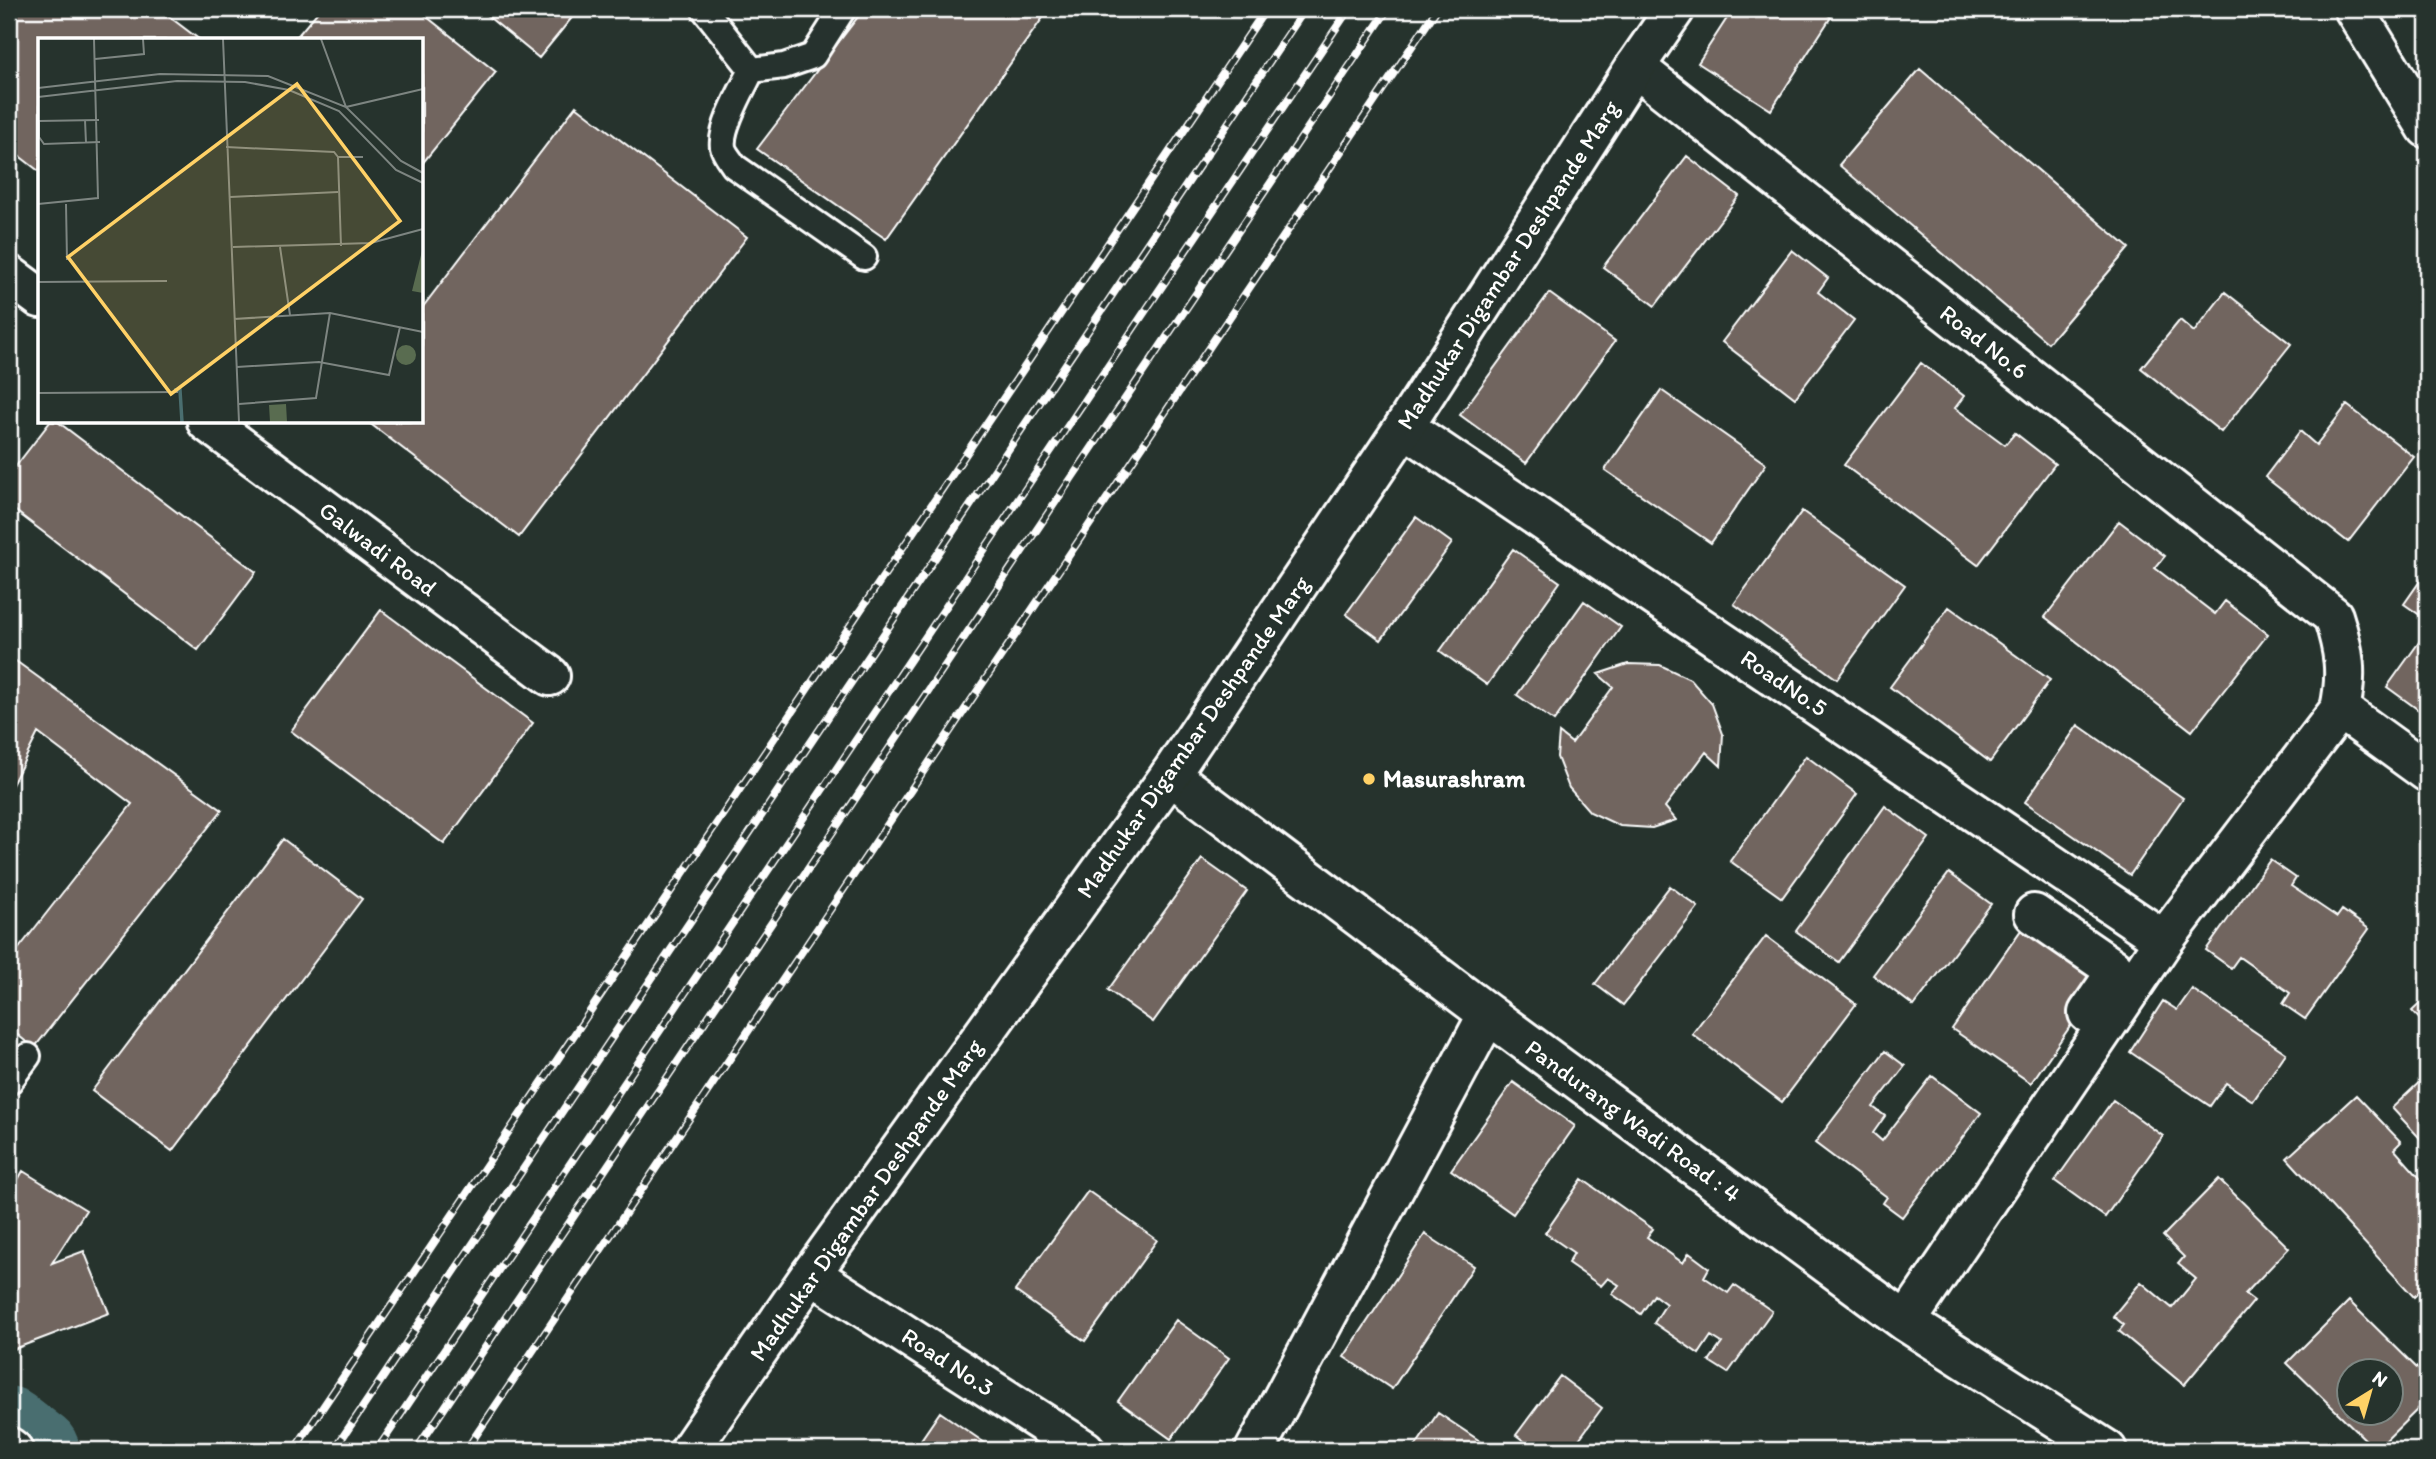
<svg xmlns="http://www.w3.org/2000/svg" width="2436" height="1459" viewBox="0 0 2436 1459" font-family="Itim,sans-serif">
	<style>
		.lines { fill: none; stroke-linecap: round; stroke-linejoin: round }
		.river { stroke: #4a6e6f; stroke-width: 79 }
		.building { fill: #71655e; stroke: #fff; stroke-width: 2; fill-rule: evenodd }
		.service-casing { stroke: #fff; stroke-width: 30 }
		.minor-casing { stroke: #fff; stroke-width: 44 }
		.tertiary-casing { stroke: #fff; stroke-width: 44 }
		.secondary-casing { stroke: #fff; stroke-width: 44 }
		.service { stroke: #26332d; stroke-width: 24 }
		.minor { stroke: #26332d; stroke-width: 38 }
		.tertiary { stroke: #26332d; stroke-width: 38 }
		.secondary { stroke: #26332d; stroke-width: 38 }
		.rail-casing { stroke: #fff; stroke-width: 8 }
		.rail { stroke: #26332d; stroke-width: 5; stroke-dasharray: 16; stroke-linecap: butt }
		.poi-dot { fill: #ffd166; stroke: #26332d; stroke-width: 2.5 }
		.labels { text-anchor: middle; stroke-width: 5; stroke-linejoin: round; paint-order: stroke }
		.street-label { font-size: 24px; fill: #fff; stroke: #26332d }
		.poi-label { font-size: 24px; font-weight: bold; fill: #fff; stroke: #26332d; text-anchor: start }
		.inset-river { fill: none; stroke: #4a6e6f; stroke-width: 3.5 }
		.inset-road { fill: none; stroke: #7d8581; stroke-width: 2 }
		.view { fill: #ffd166; fill-opacity: 0.15; stroke: #ffd166; stroke-width: 3.5 }
		.inset-edge { fill: none; stroke: #fff; stroke-width: 3.5 }
	</style>
	<rect width="100%" height="100%" fill="#26332d"/>
	<filter id="ink" filterUnits="userSpaceOnUse"><feTurbulence type="fractalNoise" baseFrequency=".0143" numOctaves="2"/><feDisplacementMap in="SourceGraphic" scale="14" xChannelSelector="R" yChannelSelector="G"/><feConvolveMatrix kernelMatrix="1 2 1 2 8 2 1 2 1" color-interpolation-filters="sRGB"/></filter>
	<g filter="url(#ink)">
		<g class="lines">
			<path class="river" d="M9,1426L40,1450"/>
		</g>
		<path class="building" d="M9,9H159L200,40H40V172L9,148Z
			M320,9H417L496,72L422,164V40H294Z
			M479,9H579L539,58Z
			M864,9H1049L886,239L757,149Z
			M1733,9H1818L1831,17L1771,110L1698,63Z
			M1920,69L2129,248L2048,343L1839,165Z
			M576,106L747,237L519,537L368,422H422V308Z
			M1687,156L1739,196L1655,306L1603,267Z
			M1792,250L1828,278L1818,292L1854,320L1795,398L1722,342Z
			M2225,292L2291,344L2221,432L2141,368L2180,320L2194,332Z
			M1549,293L1615,341L1526,463L1460,415Z
			M1921,363L1964,396L1955,408L2005,445L2015,433L2055,464L1978,565L1844,465Z
			M1661,390L1766,464L1711,543L1605,470Z
			M2347,405L2414,457L2348,542L2265,477L2300,431L2316,445Z
			M50,422H58L256,572L198,650L9,506V475Z
			M1802,511L1905,585L1837,679L1734,604Z
			M1416,517L1452,543L1381,640L1346,614Z
			M2119,521L2165,556L2155,568L2215,614L2225,601L2268,634L2192,731L2045,617Z
			M1513,549L1560,582L1487,685L1440,651Z
			M2427,571V620L2404,604Z
			M1584,601L1621,627L1554,721L1517,695Z
			M1949,607L2050,680L1990,762L1890,687Z
			M381,610L533,723L444,844L291,731Z
			M2427,631V716L2387,687Z
			M13,659L222,810L34,1048L9,1028V961L132,804L38,733L9,791V666Z
			M1628,664L1660,665L1690,679L1712,704L1723,734L1721,766L1706,752L1665,807L1676,820L1652,828L1620,826L1590,812L1569,788L1557,757L1559,733L1572,743L1613,687L1598,674Z
			M2078,725L2183,798L2130,875L2025,802Z
			M1806,756L1857,794L1782,898L1730,861Z
			M1885,806L1929,838L1839,962L1796,931Z
			M283,839L362,899L172,1151L92,1091Z
			M1202,859L1247,891L1153,1022L1108,990Z
			M2270,860L2296,878L2291,886L2337,917L2342,910L2369,929L2305,1019L2283,1004L2290,993L2239,957L2231,968L2206,950Z
			M1949,873L1991,904L1914,1006L1873,975Z
			M1670,886L1698,907L1623,1005L1595,984Z
			M2028,920L2107,973L2031,1083L1952,1029Z
			M1766,936L1856,1004L1782,1102L1692,1034Z
			M2192,989L2286,1053L2253,1101L2226,1083L2210,1106L2130,1052L2163,1001L2177,1010Z
			M2427,997V1027L2412,1011Z
			M1885,1051L1905,1066L1873,1107L1885,1116L1873,1133L1882,1141L1932,1076L1981,1113L1902,1217L1883,1203L1887,1197L1815,1143Z
			M2427,1075V1146L2392,1108Z
			M1513,1082L1575,1126L1513,1214L1451,1170Z
			M2356,1095L2401,1142L2394,1149L2427,1186V1293L2423,1288L2414,1297L2287,1158Z
			M2113,1100L2163,1136L2105,1217L2055,1181Z
			M23,1171L86,1210L52,1263L84,1251L109,1313L9,1351V1195Z
			M1582,1179L1653,1229L1647,1237L1683,1263L1689,1253L1709,1268L1704,1277L1728,1293L1734,1285L1772,1311L1728,1373L1709,1361L1722,1343L1711,1336L1699,1354L1654,1323L1666,1304L1654,1295L1641,1314L1612,1294L1619,1285L1608,1278L1601,1286L1568,1263L1574,1253L1545,1233Z
			M2219,1179L2289,1248L2245,1294L2254,1301L2184,1385L2119,1331L2124,1325L2113,1316L2141,1282L2172,1308L2196,1279L2178,1264L2184,1257L2163,1236Z
			M1088,1191L1157,1240L1085,1341L1015,1291Z
			M1425,1234L1474,1266L1392,1389L1344,1357Z
			M2349,1301L2427,1378V1400L2376,1450L2287,1363ZM2348,1372H2390V1414H2348Z
			M1176,1320L1229,1358L1171,1439L1118,1401Z
			M1560,1376L1602,1408L1571,1450H1536L1516,1435Z
			M940,1412L995,1450H914Z
			M1438,1413L1483,1443L1478,1450H1413Z"/>
		<g class="lines">
			<g class="service-casing">
				<path id="service" d="M704,9L752,70C743,88 720,127 723,147C724,153 731,161 734,166L864,257
					M752,70L784,66L813,56L843,9
					M9,1082L28,1056"/>
			</g>
			<g class="minor-casing">
				<path id="minor" d="M1635,67L2333,616C2344,650 2348,673 2340,709L2164,940L1906,1322
					M9,275L40,298
					M207,422L550,676
					M1404,427L2164,940
					M2340,709L2427,772
					M1170,775L1488,1014L1906,1322L2107,1450
					M2034,914L2114,969V975L2088,1013
					M811,1274L1085,1450
					M9,1447L13,1450
					M1255,1450L1488,1014"/>
			</g>
			<g class="tertiary-casing">
				<path id="tertiary" d="M690,1450L811,1274L1170,775L1404,427L1635,67L1675,9"/>
			</g>
			<g class="secondary-casing">
				<path id="secondary" d="M2354,9L2427,128"/>
			</g>
			<use href="#service" class="service"/>
			<use href="#minor" class="minor"/>
			<use href="#tertiary" class="tertiary"/>
			<use href="#secondary" class="secondary"/>
			<g class="rail-casing">
				<path id="rail" d="M294,1450L1266,9
					M334,1450L1305,9
					M377,1450L1349,9
					M416,1450L1388,9
					M466,1450L1437,9"/>
			</g>
			<use href="#rail" class="rail"/>
		</g>
	</g>
	<circle class="poi-dot" cx="1369" cy="779" r="7"/>
	<g class="labels">
		<g class="street-label">
			<text transform="translate(1508 265) rotate(-57)" y="8">Madhukar Digambar Deshpande Marg</text>
			<text transform="translate(1984 342) rotate(38)" y="8">Road No.6</text>
			<text transform="translate(378 549) rotate(37)" y="8">Galwadi Road</text>
			<text transform="translate(1784 683) rotate(34)" y="8">RoadNo.5</text>
			<text transform="translate(1193 737) rotate(-55)" y="8">Madhukar Digambar Deshpande Marg</text>
			<text transform="translate(1633 1121) rotate(36)" y="8">Pandurang Wadi Road : 4</text>
			<text transform="translate(866 1200) rotate(-55)" y="8">Madhukar Digambar Deshpande Marg</text>
			<text transform="translate(948 1362) rotate(33)" y="8">Road No.3</text>
		</g>
		<g class="poi-label">
			<text x="1383" y="787">Masurashram</text>
		</g>
	</g>
	<g transform="translate(38 38)">
		<rect width="385" height="385" fill="#26332d"/>
		<path d="M385,209V255L374,253ZM358 317a10 10 0 1 1 20 0a10 10 0 1 1-20 0ZM248,366L249,384H232L231,367Z" fill="#596c50"/>
		<path class="inset-river" d="M136,352H142L144,384"/>
		<path class="inset-road" d="M185,1L201,384M283,1L308,69L385,51M57,21L106,16L105,1M0,50L122,36L230,38L308,69L363,123L385,135M0,59L139,43L207,44L251,52L301,73L358,132L385,145M47,82L48,105M61,82L1,83V99L6,106L62,104M188,109L296,114L300,119L303,208M300,119H325M192,159L300,154M0,166L60,160L56,1M28,166L29,222M195,209L333,205L385,191M242,209L252,277M0,244L129,243M196,281L292,275L385,294M199,329L281,324L351,337L362,289M0,355L140,354M201,366L278,360L292,275"/>
		<path class="view" d="M259,46L362,183L133,356L30,219Z"/>
		<rect width="385" height="385" class="inset-edge"/>
	</g>
	<rect width="2436" height="1459" fill="none" stroke="#26332d" stroke-width="35"/>
	<rect x="18" y="18" width="2401" height="1424" fill="none" stroke="#fff" stroke-width="2.5" filter="url(#ink)"/>
	<g transform="translate(2370 1392) rotate(37)"><circle r="33" fill="#26332d" stroke="#7d8581" stroke-width="2"/>
	<path d="M0-5L12 26L0 18L-12 26Z" fill="#ffd166"/>
	<text y="-10" font-size="19" font-weight="bold" text-anchor="middle" fill="#ffffff">N</text>
	</g>
</svg>
